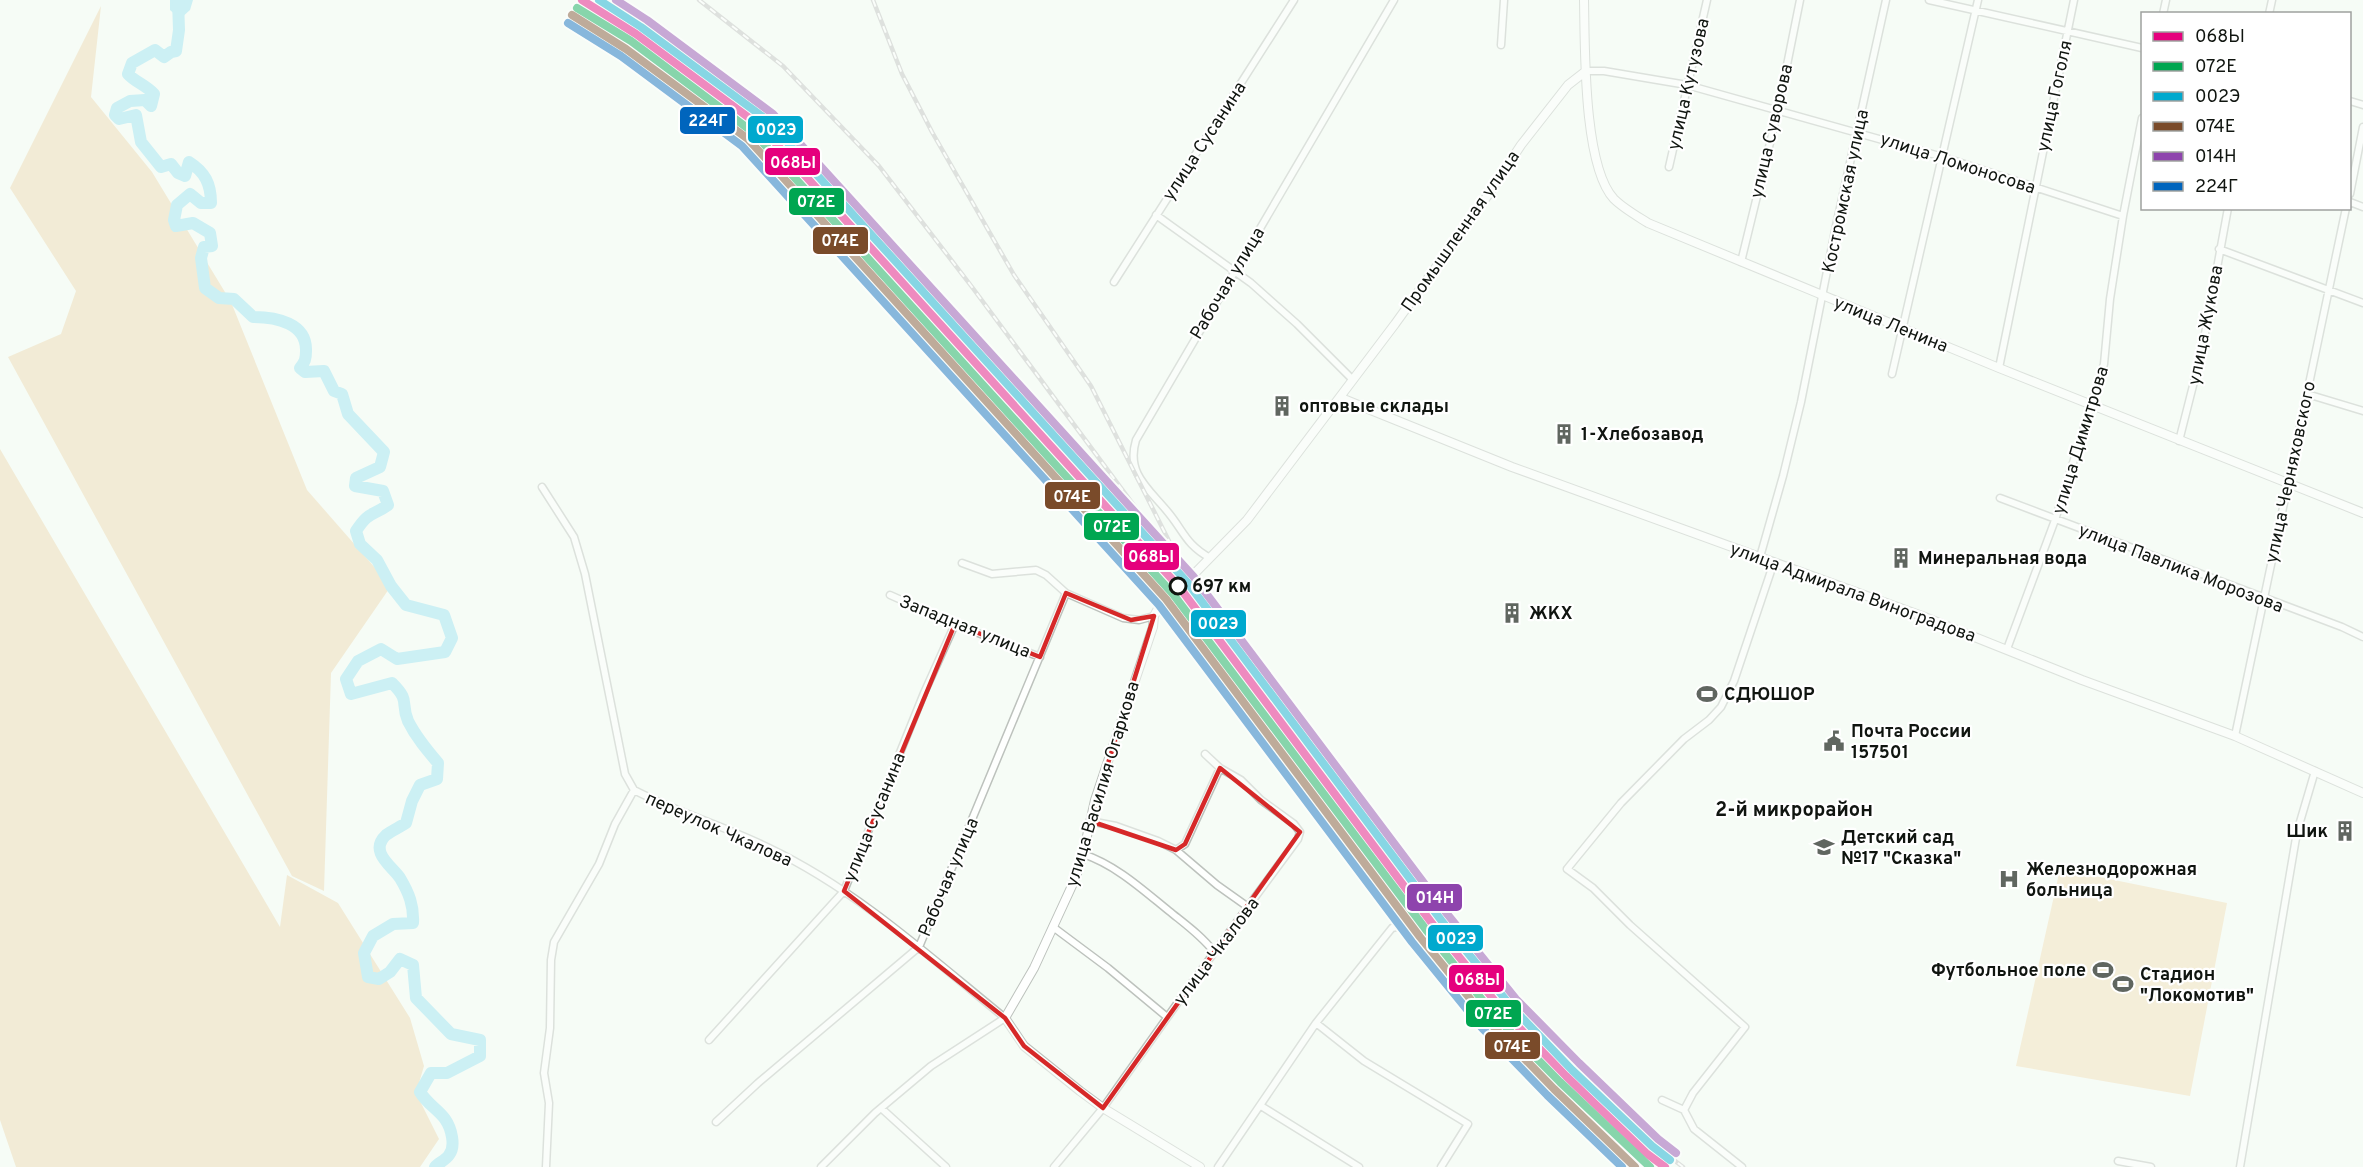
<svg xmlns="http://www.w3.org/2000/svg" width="2363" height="1167" viewBox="0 0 2363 1167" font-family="Overpass,sans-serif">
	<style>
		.green { fill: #f2ddb5 }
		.forest { fill: #edd8af }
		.water { fill: #99e2f1 }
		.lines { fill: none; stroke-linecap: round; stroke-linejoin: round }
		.river { stroke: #99e2f1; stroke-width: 12 }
		.minor-casing { stroke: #bdc2bd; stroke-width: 9 }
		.tertiary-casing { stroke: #bdc2bd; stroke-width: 10 }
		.minor { stroke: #fefffe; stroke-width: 6 }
		.tertiary { stroke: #fefffe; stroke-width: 8 }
		.rail-casing { stroke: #c0c1c0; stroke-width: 4.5 }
		.rail { stroke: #fff; stroke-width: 2; stroke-dasharray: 7; stroke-linecap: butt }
		.rail-1-casing { stroke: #fff; stroke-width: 12 }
		.rail-2-casing { stroke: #fff; stroke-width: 12 }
		.rail-3-casing { stroke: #fff; stroke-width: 12 }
		.rail-4-casing { stroke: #fff; stroke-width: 12 }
		.rail-5-casing { stroke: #fff; stroke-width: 12 }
		.rail-6-casing { stroke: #fff; stroke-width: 12 }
		.rail-1 { stroke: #e5007d; stroke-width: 8 }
		.rail-2 { stroke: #00a651; stroke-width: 8 }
		.rail-3 { stroke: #00a9ce; stroke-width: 8 }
		.rail-4 { stroke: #7a4b2a; stroke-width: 8 }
		.rail-5 { stroke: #8e44ad; stroke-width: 8 }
		.rail-6 { stroke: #0065bd; stroke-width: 8 }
		.marked { fill: none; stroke: #d62828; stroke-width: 4.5; stroke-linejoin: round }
		.stop-dot { fill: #fff; stroke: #101510; stroke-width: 3 }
		.labels { text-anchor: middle; stroke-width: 4.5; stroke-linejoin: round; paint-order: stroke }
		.street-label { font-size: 18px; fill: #101510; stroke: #fff }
		.poi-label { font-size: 18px; font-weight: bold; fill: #101510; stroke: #fff; text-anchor: start }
		.stop-label { font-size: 18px; font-weight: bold; fill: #101510; stroke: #fff; text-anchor: start }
		.neighbourhood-label { font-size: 20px; font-weight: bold; fill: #101510; stroke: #fff }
		.line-badge { stroke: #fff; stroke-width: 2 }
		.badge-label { font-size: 16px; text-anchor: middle; font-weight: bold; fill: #fff }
	</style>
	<rect width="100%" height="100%" fill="#f6fcf6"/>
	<path class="green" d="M2060,869L2227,903L2190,1096L2016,1066Z"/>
	<path class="forest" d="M101,6L91,97L152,172L231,302L307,490L391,586L331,673L324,891L292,876L8,357L61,334L76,291L10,188Z
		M0,449L280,927L287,875L338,903L410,1018L424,1066L416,1093L439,1139L420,1167H16L0,1120Z"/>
	<path class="water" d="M170,0H193L190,10L180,19L170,10Z"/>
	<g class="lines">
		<path class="river" d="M178,0L179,30L176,51L171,52L164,57L155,50L132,63L128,74C135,82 146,85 154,94L151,106L145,100L130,101L117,108L115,115L119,119L136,115L141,142L161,167L171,164L178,173L185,176L189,162C205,172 211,184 211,203H201L190,194L177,205L174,220L176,226L193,223L210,233L212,246L204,247L201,258L205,288L219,298L234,299L253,317C276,317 307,323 306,351C306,359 305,362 300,368L305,372L324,371L334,391L342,394L348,414L384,452L380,467L356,478L355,486L383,491L388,505C371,517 369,511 356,531L360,544L377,560L391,586L406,605L444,615L452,638L445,652L397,659L381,649L358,661L346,679L351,694L392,683C411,702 400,701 408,721C416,737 426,749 438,763L437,779L420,785L412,801L406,823C400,827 391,831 386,835C368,852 393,867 400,878C409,893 414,906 413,923L393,924L373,936L364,953L368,977L379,979L390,972L400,959L413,965L416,998L451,1034L480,1040V1056L447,1073H431L420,1092C431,1110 448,1112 452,1137C453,1143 453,1150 449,1155C446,1160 438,1163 435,1167"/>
		<g class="minor-casing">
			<path id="minor" d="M1929,0L2142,48
				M2163,14L2166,0
				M2269,14L2272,0
				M1501,45L1504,0
				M1586,71H1604L1687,85L1943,157L2123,216
				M2350,101L2363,105
				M1669,167L1707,0
				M2350,194L2363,127
				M2350,202L2363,207
				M1156,215L1251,283L1297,324L1353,380
				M2219,249L2363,303
				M1741,262L1778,110L1800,0
				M1114,282L1294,0
				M1999,368L2074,0
				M1892,374L1978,0
				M2307,394L2363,411
				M2179,441L2202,350L2228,208
				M542,487L574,537L585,574L625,774L634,790C678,813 725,826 769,848C857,890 930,957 1005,1018L931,1066L875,1113L821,1167
				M2000,498L2342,627L2363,637
				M1760,557L1783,476L1801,402L1836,226L1886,0
				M1210,558C1185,544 1184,531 1167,511C1148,488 1126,473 1136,440L1394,0
				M962,563L992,574L1036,570L1046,575L1066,593L1123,618L1139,620L1154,616
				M890,595L955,624L1040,657
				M2007,649L2055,520L2104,364L2110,299L2123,216L2142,118
				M2235,736L2346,208
				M1090,821L1116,826L1158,841L1176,850L1217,885L1248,907
				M1176,850L1185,844L1220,768
				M1083,854C1116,865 1143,890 1169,911C1185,924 1202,936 1214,952
				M1053,927L1108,968L1167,1017
				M1316,1023L1364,1061L1468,1124L1441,1167
				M709,1040L844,891L924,693L955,624
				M1662,1100L1684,1110L1694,1129L1742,1167
				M1261,1106L1359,1167
				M881,1108L946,1167
				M1684,1110L1693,1093L1745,1027L1630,925L1593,888L1567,869L1621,803L1684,739L1709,720L1721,707L1734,681L1774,562
				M716,1122L758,1083L919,947L1066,593
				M2118,1161L2151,1167
				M546,1167L549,1103L544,1073L550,1028L551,960L554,942L599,864L615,824L634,790
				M1054,1167L1103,1108L1191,984L1298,839L1300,832L1294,824L1261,800L1241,780L1220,768L1205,754
				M1218,1167L1316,1023L1392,928L1405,925L1425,935L1478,1002L1485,1010L1489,1008
				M2240,1167L2297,832L2315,771"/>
		</g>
		<g class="tertiary-casing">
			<path id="tertiary" d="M1584,0C1585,46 1583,166 1614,199C1623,208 1637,216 1648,223L1999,368L2363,513
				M1341,398L1512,467L1922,616L2082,680L2235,736L2363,793
				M1200,1167L1103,1108L1080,1091L1024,1046L1005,1018L1034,968L1076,877L1083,854L1095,800L1153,627L1154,616L1161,603L1197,571L1247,520L1395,324L1488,195L1521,145L1568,85L1586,71"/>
		</g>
		<use href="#minor" class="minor"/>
		<use href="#tertiary" class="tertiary"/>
		<g class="rail-casing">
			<path id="rail" d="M699,0L783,66L879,166L972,287L1227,631L1498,988L1572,1070L1653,1144L1683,1167
				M873,0L902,74L932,132L1014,275L1091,386L1170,543"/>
		</g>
		<use href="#rail" class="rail"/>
		<g class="rail-1-casing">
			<path id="rail-1" d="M582,0L636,34L760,126L1180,588L1434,926L1503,1011L1566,1076L1646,1153L1665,1167"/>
		</g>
		<g class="rail-2-casing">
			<path id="rail-2" d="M577,8L631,41L754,133L1173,594L1427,931L1496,1017L1560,1082L1650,1167"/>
		</g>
		<g class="rail-3-casing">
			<path id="rail-3" d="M599,0L641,27L767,120L1187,582L1441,920L1510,1005L1572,1070L1652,1146L1670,1160"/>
		</g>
		<g class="rail-4-casing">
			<path id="rail-4" d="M572,15L626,49L748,139L1166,599L1420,937L1489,1022L1554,1089L1635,1167"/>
		</g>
		<g class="rail-5-casing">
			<path id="rail-5" d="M616,0L647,20L773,114L1193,576L1448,915L1516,999L1579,1063L1658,1139L1676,1153"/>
		</g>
		<g class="rail-6-casing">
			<path id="rail-6" d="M568,23L621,56L742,146L1159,605L1412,942L1482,1028L1547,1095L1622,1167"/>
		</g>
		<use href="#rail-1" class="rail-1"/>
		<use href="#rail-2" class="rail-2"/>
		<use href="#rail-3" class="rail-3"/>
		<use href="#rail-4" class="rail-4"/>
		<use href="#rail-5" class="rail-5"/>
		<use href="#rail-6" class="rail-6"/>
	</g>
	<path d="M0 0H2363V1167H0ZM1066,593L1131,620L1154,616L1090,821L1176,850L1185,844L1220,768L1300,832L1103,1108L1024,1046L1005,1018L844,891L955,624L1040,657Z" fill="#f6fcf6" fill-opacity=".55" fill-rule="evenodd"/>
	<path class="marked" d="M1066,593L1131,620L1154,616L1090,821L1176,850L1185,844L1220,768L1300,832L1103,1108L1024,1046L1005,1018L844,891L955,624L1040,657Z"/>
	<defs>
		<g id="building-bare" transform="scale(1.62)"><path d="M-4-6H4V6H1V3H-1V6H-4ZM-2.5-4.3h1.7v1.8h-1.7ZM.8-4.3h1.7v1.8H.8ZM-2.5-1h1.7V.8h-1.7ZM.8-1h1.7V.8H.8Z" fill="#606660" stroke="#fff" stroke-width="2.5" paint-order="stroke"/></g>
		<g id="stadium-bare" transform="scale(1.62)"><path d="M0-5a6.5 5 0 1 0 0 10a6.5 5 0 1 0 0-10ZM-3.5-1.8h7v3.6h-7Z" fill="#606660" stroke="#fff" stroke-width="2.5" paint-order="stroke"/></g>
		<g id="civic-bare" transform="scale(1.62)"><path d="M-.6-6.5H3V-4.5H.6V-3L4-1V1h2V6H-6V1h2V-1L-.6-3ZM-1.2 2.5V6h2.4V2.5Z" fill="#606660" stroke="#fff" stroke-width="2.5" paint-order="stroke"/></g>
		<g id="school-bare" transform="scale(1.62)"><path d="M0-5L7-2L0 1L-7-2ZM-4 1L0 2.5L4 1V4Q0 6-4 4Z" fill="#606660" stroke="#fff" stroke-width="2.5" paint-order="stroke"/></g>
		<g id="hospital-bare" transform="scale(1.62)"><path d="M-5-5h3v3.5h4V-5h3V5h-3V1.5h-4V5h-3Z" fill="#606660" stroke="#fff" stroke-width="2.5" paint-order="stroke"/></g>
	</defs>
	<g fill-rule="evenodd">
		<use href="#building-bare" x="1282" y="406"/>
		<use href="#building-bare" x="1564" y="434"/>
		<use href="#building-bare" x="1901" y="558"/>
		<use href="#building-bare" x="1512" y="613"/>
		<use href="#stadium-bare" x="1707" y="694"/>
		<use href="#civic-bare" x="1834" y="741"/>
		<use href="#building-bare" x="2345" y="831"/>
		<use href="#school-bare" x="1824" y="847"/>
		<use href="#hospital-bare" x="2009" y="879"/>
		<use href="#stadium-bare" x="2103" y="970"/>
		<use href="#stadium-bare" x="2123" y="984"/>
	</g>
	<circle class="stop-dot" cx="1178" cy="586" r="8"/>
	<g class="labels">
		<g class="street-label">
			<text transform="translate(1688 84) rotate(-77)" y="6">улица Кутузова</text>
			<text transform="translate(2054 96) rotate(-78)" y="6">улица Гоголя</text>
			<text transform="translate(1771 131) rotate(-77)" y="6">улица Суворова</text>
			<text transform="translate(1204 141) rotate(-57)" y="6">улица Сусанина</text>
			<text transform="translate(1958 163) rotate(18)" y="6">улица Ломоносова</text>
			<text transform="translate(1845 191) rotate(-78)" y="6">Костромская улица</text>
			<text transform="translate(1460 231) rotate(-55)" y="6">Промышленная улица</text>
			<text transform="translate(1227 283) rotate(-59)" y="6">Рабочая улица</text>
			<text transform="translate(1891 324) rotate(22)" y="6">улица Ленина</text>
			<text transform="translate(2205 325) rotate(-79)" y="6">улица Жукова</text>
			<text transform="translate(2080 440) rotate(-73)" y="6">улица Димитрова</text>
			<text transform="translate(2290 472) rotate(-78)" y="6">улица Черняховского</text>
			<text transform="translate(2181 568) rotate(21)" y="6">улица Павлика Морозова</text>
			<text transform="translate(1853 592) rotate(20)" y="6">улица Адмирала Виноградова</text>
			<text transform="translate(965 626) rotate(22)" y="6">Западная улица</text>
			<text transform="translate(1102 784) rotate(-73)" y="6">улица Василия Огаркова</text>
			<text transform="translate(874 817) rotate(-68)" y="6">улица Сусанина</text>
			<text transform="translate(719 829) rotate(24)" y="6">переулок Чкалова</text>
			<text transform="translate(948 877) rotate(-67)" y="6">Рабочая улица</text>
			<text transform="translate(1216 951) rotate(-53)" y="6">улица Чкалова</text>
		</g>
		<g class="poi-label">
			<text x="1299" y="412">оптовые склады</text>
			<text x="1581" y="440">1-Хлебозавод</text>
			<text x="1918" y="564">Минеральная вода</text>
			<text x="1529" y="619">ЖКХ</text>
			<text x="1724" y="700">СДЮШОР</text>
			<text x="1851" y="737">Почта России<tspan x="1851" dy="21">157501</tspan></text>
			<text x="2328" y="837" text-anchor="end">Шик</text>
			<text x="1841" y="843">Детский сад<tspan x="1841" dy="21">№17 "Сказка"</tspan></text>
			<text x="2026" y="875">Железнодорожная<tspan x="2026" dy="21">больница</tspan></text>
			<text x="2086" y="976" text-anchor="end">Футбольное поле</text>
			<text x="2140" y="980">Стадион<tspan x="2140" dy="21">"Локомотив"</tspan></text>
		</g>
		<g class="stop-label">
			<text x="1192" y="592">697 км</text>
		</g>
		<g class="neighbourhood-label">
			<text x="1794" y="816">2-й микрорайон</text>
		</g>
	</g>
	<g class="line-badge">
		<rect x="679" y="106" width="57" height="29" rx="6" fill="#0065bd"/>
		<rect x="747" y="115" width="57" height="29" rx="6" fill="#00a9ce"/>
		<rect x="764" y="147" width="57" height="29" rx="6" fill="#e5007d"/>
		<rect x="788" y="187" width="57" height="29" rx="6" fill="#00a651"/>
		<rect x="812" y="226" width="57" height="29" rx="6" fill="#7a4b2a"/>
		<rect x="1044" y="481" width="57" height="29" rx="6" fill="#7a4b2a"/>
		<rect x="1083" y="512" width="57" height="29" rx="6" fill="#00a651"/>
		<rect x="1123" y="542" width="57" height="29" rx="6" fill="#e5007d"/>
		<rect x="1190" y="609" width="57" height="29" rx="6" fill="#00a9ce"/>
		<rect x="1406" y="883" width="57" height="29" rx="6" fill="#8e44ad"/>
		<rect x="1427" y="924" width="57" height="28" rx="6" fill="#00a9ce"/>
		<rect x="1448" y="964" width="57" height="29" rx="6" fill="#e5007d"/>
		<rect x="1465" y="999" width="57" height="29" rx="6" fill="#00a651"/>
		<rect x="1484" y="1031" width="57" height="29" rx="6" fill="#7a4b2a"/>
	</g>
	<g class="badge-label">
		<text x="708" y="126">224Г</text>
		<text x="776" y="135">002Э</text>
		<text x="793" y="168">068Ы</text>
		<text x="816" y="207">072Е</text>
		<text x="840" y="246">074Е</text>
		<text x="1072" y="502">074Е</text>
		<text x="1112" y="532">072Е</text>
		<text x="1151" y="562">068Ы</text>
		<text x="1218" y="629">002Э</text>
		<text x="1435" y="903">014Н</text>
		<text x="1456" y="944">002Э</text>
		<text x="1477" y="985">068Ы</text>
		<text x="1493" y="1019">072Е</text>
		<text x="1512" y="1052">074Е</text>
	</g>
	<rect x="2141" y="12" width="210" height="198" fill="#ffffff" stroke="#9fa19f" stroke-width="1.5"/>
	<rect x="2153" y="32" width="30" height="9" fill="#e5007d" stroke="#9fa19f" stroke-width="1.5"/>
	<text x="2195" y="42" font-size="18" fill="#101510">068Ы</text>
	<rect x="2153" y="62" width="30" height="9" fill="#00a651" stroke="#9fa19f" stroke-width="1.5"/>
	<text x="2195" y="72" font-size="18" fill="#101510">072Е</text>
	<rect x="2153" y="92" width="30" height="9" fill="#00a9ce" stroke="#9fa19f" stroke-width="1.5"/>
	<text x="2195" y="102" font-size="18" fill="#101510">002Э</text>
	<rect x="2153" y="122" width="30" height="9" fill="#7a4b2a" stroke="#9fa19f" stroke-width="1.5"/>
	<text x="2195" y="132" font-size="18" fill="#101510">074Е</text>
	<rect x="2153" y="152" width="30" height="9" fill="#8e44ad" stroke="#9fa19f" stroke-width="1.5"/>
	<text x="2195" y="162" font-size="18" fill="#101510">014Н</text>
	<rect x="2153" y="182" width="30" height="9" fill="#0065bd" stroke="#9fa19f" stroke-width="1.5"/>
	<text x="2195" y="192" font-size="18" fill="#101510">224Г</text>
</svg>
